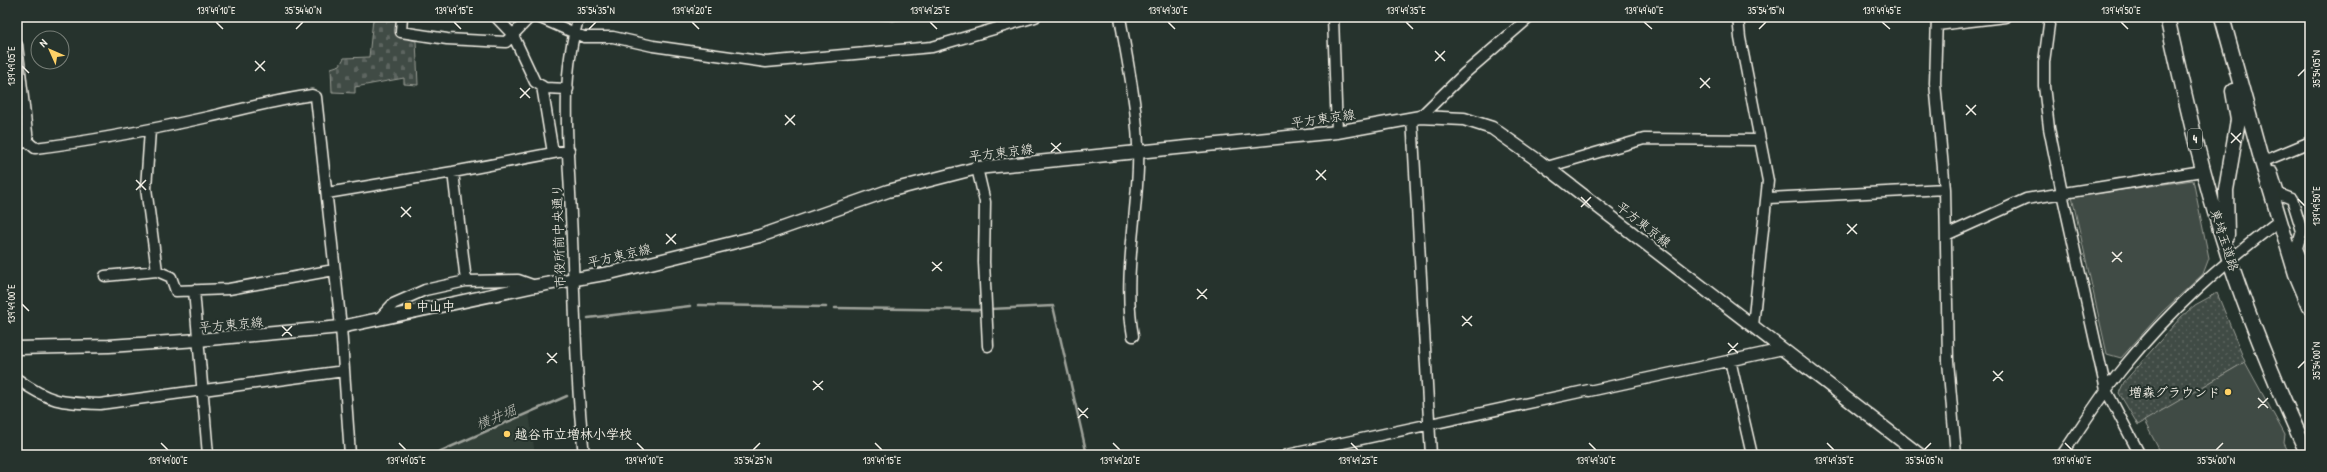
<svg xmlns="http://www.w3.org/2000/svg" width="2327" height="472" viewBox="0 0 2327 472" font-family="'Patrick Hand','Klee One',sans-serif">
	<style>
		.built { fill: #333f39 }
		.grass { fill: url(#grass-dots); stroke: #9a9e96 }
		.cemetery { fill: url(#cemetery-stones); stroke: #9a9e96 }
		.park { fill: #414b45; stroke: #9a9e96 }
		.water { fill: url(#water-rules); stroke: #9fa39b }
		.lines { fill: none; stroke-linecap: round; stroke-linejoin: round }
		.stream { stroke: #9fa39b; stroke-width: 2.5 }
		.minor-casing { stroke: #f4f1e8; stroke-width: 13 }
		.major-casing { stroke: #f4f1e8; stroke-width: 15 }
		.highway-casing { stroke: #f4f1e8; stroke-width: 17 }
		.minor { stroke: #26332d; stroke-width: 10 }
		.major { stroke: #26332d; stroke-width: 12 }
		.highway { stroke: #26332d; stroke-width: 14 }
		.ticks { fill: none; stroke: #f4f1e8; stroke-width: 1.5 }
		.poi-dot { fill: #ffd166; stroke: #26332d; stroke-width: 1.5 }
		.labels { text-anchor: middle; stroke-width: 4; stroke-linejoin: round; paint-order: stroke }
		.shield { fill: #26332d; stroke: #b6b8b0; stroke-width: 1 }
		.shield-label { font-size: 12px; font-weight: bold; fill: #f4f1e8 }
		.street-label { font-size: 13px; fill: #f4f1e8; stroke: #26332d }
		.poi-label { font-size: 13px; font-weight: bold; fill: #f4f1e8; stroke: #26332d; text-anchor: start }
		.water-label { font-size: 14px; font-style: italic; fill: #bcbdb5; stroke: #26332d }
		.neatline { fill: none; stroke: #f4f1e8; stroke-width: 1.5 }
		.ticks-label { font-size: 10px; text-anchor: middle; fill: #f4f1e8 }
	</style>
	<defs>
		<pattern id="grass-dots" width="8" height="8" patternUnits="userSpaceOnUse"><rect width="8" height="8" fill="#414b45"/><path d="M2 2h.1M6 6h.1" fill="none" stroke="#5d6560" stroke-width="1.8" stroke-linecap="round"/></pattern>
		<pattern id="cemetery-stones" width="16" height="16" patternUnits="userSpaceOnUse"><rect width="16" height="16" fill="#414b45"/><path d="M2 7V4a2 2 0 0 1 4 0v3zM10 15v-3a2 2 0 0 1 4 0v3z" fill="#5d6560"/></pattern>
		<pattern id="water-rules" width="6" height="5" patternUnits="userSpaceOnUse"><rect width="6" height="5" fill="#676f68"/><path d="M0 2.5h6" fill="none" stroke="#565a55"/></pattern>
	</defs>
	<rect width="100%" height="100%" fill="#26332d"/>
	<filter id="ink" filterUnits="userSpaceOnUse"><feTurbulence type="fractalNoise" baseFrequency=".025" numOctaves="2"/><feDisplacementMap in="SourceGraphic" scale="8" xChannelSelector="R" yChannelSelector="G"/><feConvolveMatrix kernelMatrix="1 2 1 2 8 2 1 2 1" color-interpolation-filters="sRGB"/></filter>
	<g filter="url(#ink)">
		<path class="built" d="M529,413L535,455H435Z"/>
		<path class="grass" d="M2217,293L2245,362L2138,425L2119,393L2124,382L2181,317L2195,305Z"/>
		<path class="cemetery" d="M398,18V36L416,41L418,85L404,84V78L355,87V93L332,92L331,68L340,65L344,58L369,57L373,19Z"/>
		<path class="park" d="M2193,180L2209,258L2203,274L2162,312L2121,358L2107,354L2072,197Z
			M2245,362L2285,435L2284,443L2290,455H2162L2144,421Z"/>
		<path class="water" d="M856,17H916L893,21Z"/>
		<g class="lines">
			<path class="stream" d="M698,305L826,307
				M835,308L980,310
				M990,309L1053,306L1087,455
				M588,318L690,306
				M432,455L567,396"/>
			<g class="minor-casing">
				<path id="minor" d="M402,17L401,32L447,39L506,42L530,17
					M496,17L513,35L535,82L545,88L568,89
					M538,17L584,37H613L653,46L766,62L932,47L1035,17
					M579,17C559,77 569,153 571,216C575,296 575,375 584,455
					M1120,17C1128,66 1140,118 1138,168C1136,224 1123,280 1133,336
					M1333,17L1337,132
					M1738,17L1740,38L1768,181L1753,326
					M1937,17L1935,83L1945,189L1948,361L1956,455
					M2050,17L2044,62V86L2049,128L2062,193L2106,390L2140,455
					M1937,25L2005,17
					M17,45L28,142L35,148C93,141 150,130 208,117C243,109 276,100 312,95L316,97L341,327L350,455
					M542,86L553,153
					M1420,117L1464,74L1530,17
					M1412,118L1431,455
					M150,130L146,188L157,271
					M17,143L28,142
					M2262,162L2310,142
					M1547,167L1644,139L1760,140
					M977,168L985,202L984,262L988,346
					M453,172L466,281L518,280L535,286
					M2272,172L2279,194L2292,199L2302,231L2297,248L2310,280
					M327,193L453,172L569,150
					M1768,198L1945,189
					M1946,235L2026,199L2196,172
					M105,276L157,271L171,277L176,291L229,289L334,270
					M194,290L208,455
					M379,319L393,304L425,290L466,281
					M1730,360L1752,455
					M17,379C49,402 61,403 100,404L344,371
					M1589,391L1783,349
					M1287,455L1589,390
					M2062,455C2082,426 2101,395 2123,368C2171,309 2220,266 2280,220"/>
			</g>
			<g class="major-casing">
				<path id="major" d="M17,348L109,346L198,340L341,327L535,286L610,273L760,236L888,191L977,168L1337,132L1420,117L1464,119L1492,128L1540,162L1920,455"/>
			</g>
			<g class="highway-casing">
				<path id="highway" d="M2167,17C2185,98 2203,179 2229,258C2251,325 2279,391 2308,455
					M2222,17L2262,162L2296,274L2310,307
					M2227,235L2226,190L2238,120L2233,91"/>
			</g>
			<use href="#minor" class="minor"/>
			<use href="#major" class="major"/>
			<use href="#highway" class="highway"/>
		</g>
	</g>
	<path class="ticks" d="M216,22L223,29M454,22L461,29M692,22L699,29M930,22L937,29M1168,22L1175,29M1406,22L1413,29M1644,22L1652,29M1882,22L1890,29M2121,22L2128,29M296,29L303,22M589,29L596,22M1759,29L1766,22M1435,51L1445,61M255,61L265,71M1435,61L1445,51M22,66L29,73M255,71L265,61M2298,76L2305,69M1700,78L1710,88M520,88L530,98M1700,88L1710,78M520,98L530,88M1966,105L1976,115M785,115L795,125M1966,115L1976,105M785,125L795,115M2231,133L2241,143M1051,143L1061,152M2231,143L2241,133M1051,152L1061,143M1316,170L1326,180M136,180L146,190M1316,180L1326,170M136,190L146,180M1581,197L1591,207M2298,199L2305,206M401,207L411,217M1581,207L1591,197M401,217L411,207M1847,224L1857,234M666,234L676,244M1847,234L1857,224M666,244L676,234M2112,252L2122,262M932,262L942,271M2112,262L2122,252M932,271L942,262M1197,289L1207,299M1197,299L1207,289M22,304L29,311M1462,316L1472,326M282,326L292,336M1462,326L1472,316M282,336L292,326M1728,343L1738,353M547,353L557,363M1728,353L1738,343M547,363L557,353M2298,368L2305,361M1993,371L2003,381M813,381L823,390M1993,381L2003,371M813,390L823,381M2258,398L2268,408M1078,408L1088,418M2258,408L2268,398M1078,418L1088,408M161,443L168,450M399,443L406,450M637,443L644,450M875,443L882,450M1113,443L1120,450M1351,443L1358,450M1589,443L1596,450M1827,443L1834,450M2065,443L2072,450M753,450L760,443M1924,450L1931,443M2216,450L2223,443"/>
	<g class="poi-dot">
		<rect x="404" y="302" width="8" height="8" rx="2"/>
		<circle cx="2228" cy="392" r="4"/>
		<circle cx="507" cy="434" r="4"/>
	</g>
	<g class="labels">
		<rect class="shield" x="2188" y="129" width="14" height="20" rx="3"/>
		<g class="shield-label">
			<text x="2195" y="143">4</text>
		</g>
		<g class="street-label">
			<text transform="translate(1323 118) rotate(-8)" y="5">平方東京線</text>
			<text transform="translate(1001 152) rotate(-7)" y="5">平方東京線</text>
			<text transform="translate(1644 224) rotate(38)" y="5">平方東京線</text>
			<text transform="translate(558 236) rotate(-92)" y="5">市役所前中央通り</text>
			<text transform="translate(2225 240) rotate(72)" y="5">東埼玉道路</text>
			<text transform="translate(619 255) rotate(-13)" y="5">平方東京線</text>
			<text transform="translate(231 324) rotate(-5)" y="5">平方東京線</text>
		</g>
		<g class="poi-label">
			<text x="416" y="311">中山中</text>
			<text x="2220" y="397" text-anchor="end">増森グラウンド</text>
			<text x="515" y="439">越谷市立増林小学校</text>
		</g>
		<g class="water-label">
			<text transform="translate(496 417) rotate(-23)" y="5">横井堀</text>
		</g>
	</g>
	<rect width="2327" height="472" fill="none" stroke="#26332d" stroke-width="44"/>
	<g transform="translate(50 50) rotate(315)"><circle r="19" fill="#26332d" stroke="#787f78"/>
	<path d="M0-3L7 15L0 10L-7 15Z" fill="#ffd166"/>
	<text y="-6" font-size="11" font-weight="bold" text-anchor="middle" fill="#f4f1e8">N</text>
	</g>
	<rect x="22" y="22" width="2283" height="428" class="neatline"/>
	<g class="ticks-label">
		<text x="216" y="14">139°49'10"E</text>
		<text x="303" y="14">35°54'40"N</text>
		<text x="454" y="14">139°49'15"E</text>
		<text x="596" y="14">35°54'35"N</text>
		<text x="692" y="14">139°49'20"E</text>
		<text x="930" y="14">139°49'25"E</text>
		<text x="1168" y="14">139°49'30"E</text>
		<text x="1406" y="14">139°49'35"E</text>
		<text x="1644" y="14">139°49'40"E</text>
		<text x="1766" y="14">35°54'15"N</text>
		<text x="1882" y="14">139°49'45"E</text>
		<text x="2121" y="14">139°49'50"E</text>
		<text transform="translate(11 66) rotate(-90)" y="4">139°49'05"E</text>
		<text transform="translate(2316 69) rotate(-90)" y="4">35°54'05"N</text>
		<text transform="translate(2316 206) rotate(-90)" y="4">139°49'50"E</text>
		<text transform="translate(11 304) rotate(-90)" y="4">139°49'00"E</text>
		<text transform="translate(2316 361) rotate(-90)" y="4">35°54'00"N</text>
		<text x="168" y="464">139°49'00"E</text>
		<text x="406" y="464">139°49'05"E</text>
		<text x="644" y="464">139°49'10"E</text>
		<text x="753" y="464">35°54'25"N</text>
		<text x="882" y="464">139°49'15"E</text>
		<text x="1120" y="464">139°49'20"E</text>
		<text x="1358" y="464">139°49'25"E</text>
		<text x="1596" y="464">139°49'30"E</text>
		<text x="1834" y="464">139°49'35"E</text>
		<text x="1924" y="464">35°54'05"N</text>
		<text x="2072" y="464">139°49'40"E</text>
		<text x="2216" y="464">35°54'00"N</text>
	</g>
</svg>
